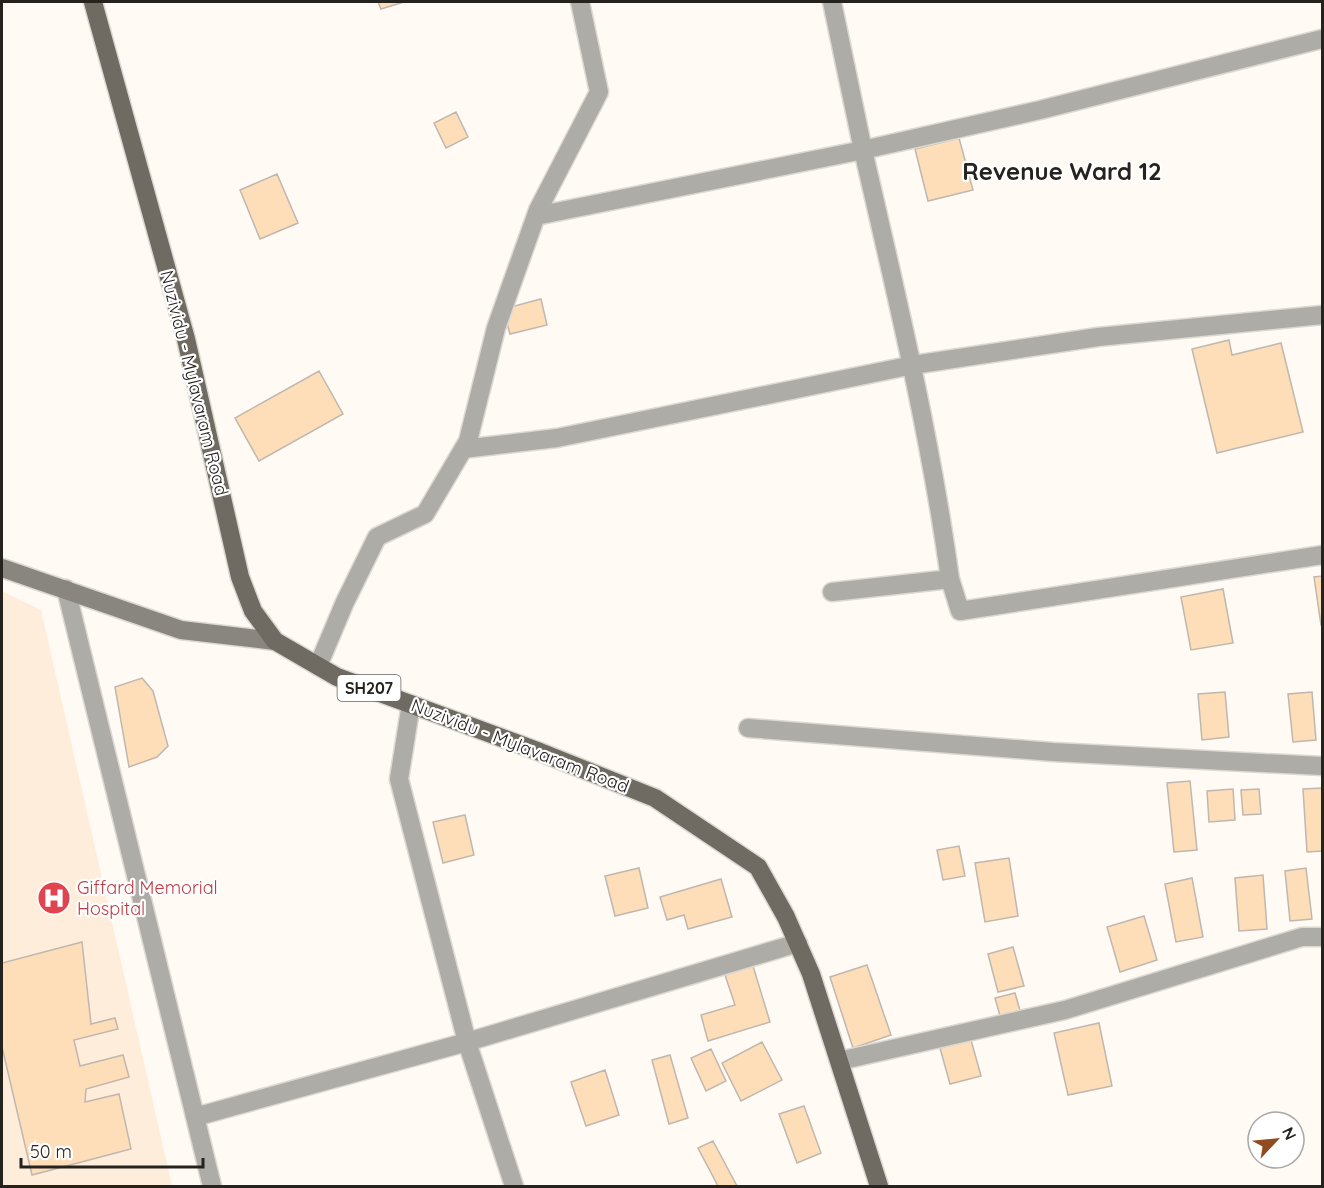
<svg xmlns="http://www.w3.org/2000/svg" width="1324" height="1188" viewBox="0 0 1324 1188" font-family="Quicksand,sans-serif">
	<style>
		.medical { fill: #ffeddc }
		.building { fill: #fddeb9; stroke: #c0b7ae; stroke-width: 1.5 }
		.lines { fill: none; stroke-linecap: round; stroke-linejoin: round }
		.street-casing { stroke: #dcd8d2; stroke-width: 21 }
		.secondary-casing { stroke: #dcd8d2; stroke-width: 21 }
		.primary-casing { stroke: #dcd8d2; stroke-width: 21 }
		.street { stroke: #aeaca7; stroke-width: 18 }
		.secondary { stroke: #89867f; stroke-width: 18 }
		.primary { stroke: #6f6b63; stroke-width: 18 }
		.labels { text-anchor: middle; stroke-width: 4.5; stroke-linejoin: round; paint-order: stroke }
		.shield { fill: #fff; stroke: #676562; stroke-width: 1.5 }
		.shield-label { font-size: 16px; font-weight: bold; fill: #26231f }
		.street-label { font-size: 18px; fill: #26231f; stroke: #fff }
		.health-label { font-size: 18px; fill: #be3a42; stroke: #fff; text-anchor: start }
		.district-label { font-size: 24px; font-weight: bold; fill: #26231f; stroke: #fff }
	</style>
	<rect width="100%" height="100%" fill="#fffaf4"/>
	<path class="medical" d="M2,591L41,610L172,1186H2Z"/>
	<path class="building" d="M378,2H404L381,9Z
		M456,112L468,137L446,148L434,123Z
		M959,138L973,190L928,201L915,149Z
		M277,174L298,223L260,239L240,190Z
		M541,299L547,325L510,334L503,309Z
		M1229,340L1232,355L1281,343L1303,432L1217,453L1192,349Z
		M319,371L343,414L259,461L235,418Z
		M1322,576V625H1321L1314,577Z
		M1223,589L1233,643L1191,650L1181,597Z
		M142,678L153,691L168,746L157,757L129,767L115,687Z
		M1225,692L1229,737L1202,740L1198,694Z
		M1312,692L1316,740L1293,742L1288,694Z
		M1190,781L1197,850L1174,852L1167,783Z
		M1322,788V851L1307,852L1303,789Z
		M1233,789L1235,820L1209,822L1207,791Z
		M1259,789L1261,814L1243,815L1241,790Z
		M465,815L474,855L443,863L433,822Z
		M959,846L965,876L943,880L937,850Z
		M1009,858L1018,916L985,922L975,863Z
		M639,868L648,908L615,916L605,876Z
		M1306,868L1312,919L1290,921L1285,871Z
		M1263,875L1267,929L1239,931L1235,878Z
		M1192,878L1203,937L1176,942L1165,884Z
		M721,879L732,917L688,929L684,915L667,920L660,897Z
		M1144,916L1157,960L1120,972L1107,927Z
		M82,942L91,1024L115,1018L118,1029L74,1040L80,1066L123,1055L129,1077L86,1089L85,1102L119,1094L131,1149L32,1175L2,1047V963Z
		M1013,947L1024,986L998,992L988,954Z
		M867,965L891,1035L853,1048L830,977Z
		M753,966L770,1022L708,1041L701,1015L735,1005L725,975Z
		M1015,993L1021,1014L1001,1019L995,998Z
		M1099,1023L1112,1086L1068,1095L1054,1033Z
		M971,1040L981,1076L950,1084L940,1048Z
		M762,1042L782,1080L741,1101L722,1063Z
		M711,1049L726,1081L706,1091L691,1058Z
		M670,1055L688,1118L669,1124L652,1060Z
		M605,1070L619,1115L586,1126L571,1082Z
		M804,1106L821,1153L797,1163L779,1114Z
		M713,1141L737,1186H718L698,1148Z"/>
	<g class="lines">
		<g class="street-casing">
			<path id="street" d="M536,216L863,150L832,2
				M463,449L557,438L913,365L1098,337L1322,315
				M950,579L960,611L1322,555
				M66,589L212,1186
				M832,592L950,579C930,434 896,293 863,150L1040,110L1322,39
				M318,666L345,602L377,537L425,514L468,441L496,328L538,210L599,92L580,2
				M411,704L399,779L467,1042L514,1186
				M748,728L1053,752L1322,766
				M839,1061L1065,1010L1302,937H1322
				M195,1117L467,1042L798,943"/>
		</g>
		<g class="secondary-casing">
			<path id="secondary" d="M2,568L181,630L275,641"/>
		</g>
		<g class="primary-casing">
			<path id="primary" d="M93,2L186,339L240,577L253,611L275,641L337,677L540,752L655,798L758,867L786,917L811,974L879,1186"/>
		</g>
		<use href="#street" class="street"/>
		<use href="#secondary" class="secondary"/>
		<use href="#primary" class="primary"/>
	</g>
	<defs>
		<g id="hospital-disc" transform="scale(1.725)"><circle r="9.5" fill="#e0444e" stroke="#fff"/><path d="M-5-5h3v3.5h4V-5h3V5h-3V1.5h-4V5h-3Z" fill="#fff"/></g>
	</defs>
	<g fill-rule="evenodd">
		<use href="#hospital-disc" x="54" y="898"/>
	</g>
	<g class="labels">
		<rect class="shield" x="337.5" y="675" width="63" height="26" rx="4.5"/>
		<g class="shield-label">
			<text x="369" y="694">SH207</text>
		</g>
		<g class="street-label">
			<text transform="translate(194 383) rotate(76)" y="6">Nuzividu - Mylavaram Road</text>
			<text transform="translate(520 746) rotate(21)" y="6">Nuzividu - Mylavaram Road</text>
		</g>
		<g class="health-label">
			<text x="77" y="894">Giffard Memorial<tspan x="77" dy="21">Hospital</tspan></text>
		</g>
		<g class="district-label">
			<text x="1062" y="180">Revenue Ward 12</text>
		</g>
	</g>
	<rect width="1324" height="1188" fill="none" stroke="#26231f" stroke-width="6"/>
	<g transform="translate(1276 1140) rotate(64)"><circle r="28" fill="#ffffff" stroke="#a8a7a5" stroke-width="1.5"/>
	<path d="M0-4.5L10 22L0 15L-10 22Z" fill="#904c20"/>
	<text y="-9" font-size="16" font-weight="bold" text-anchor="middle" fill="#26231f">N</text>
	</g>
	<path d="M21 1158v9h182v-9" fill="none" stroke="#26231f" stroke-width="3"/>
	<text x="30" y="1158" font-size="18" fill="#26231f" stroke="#ffffff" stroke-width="4.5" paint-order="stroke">50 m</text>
</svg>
